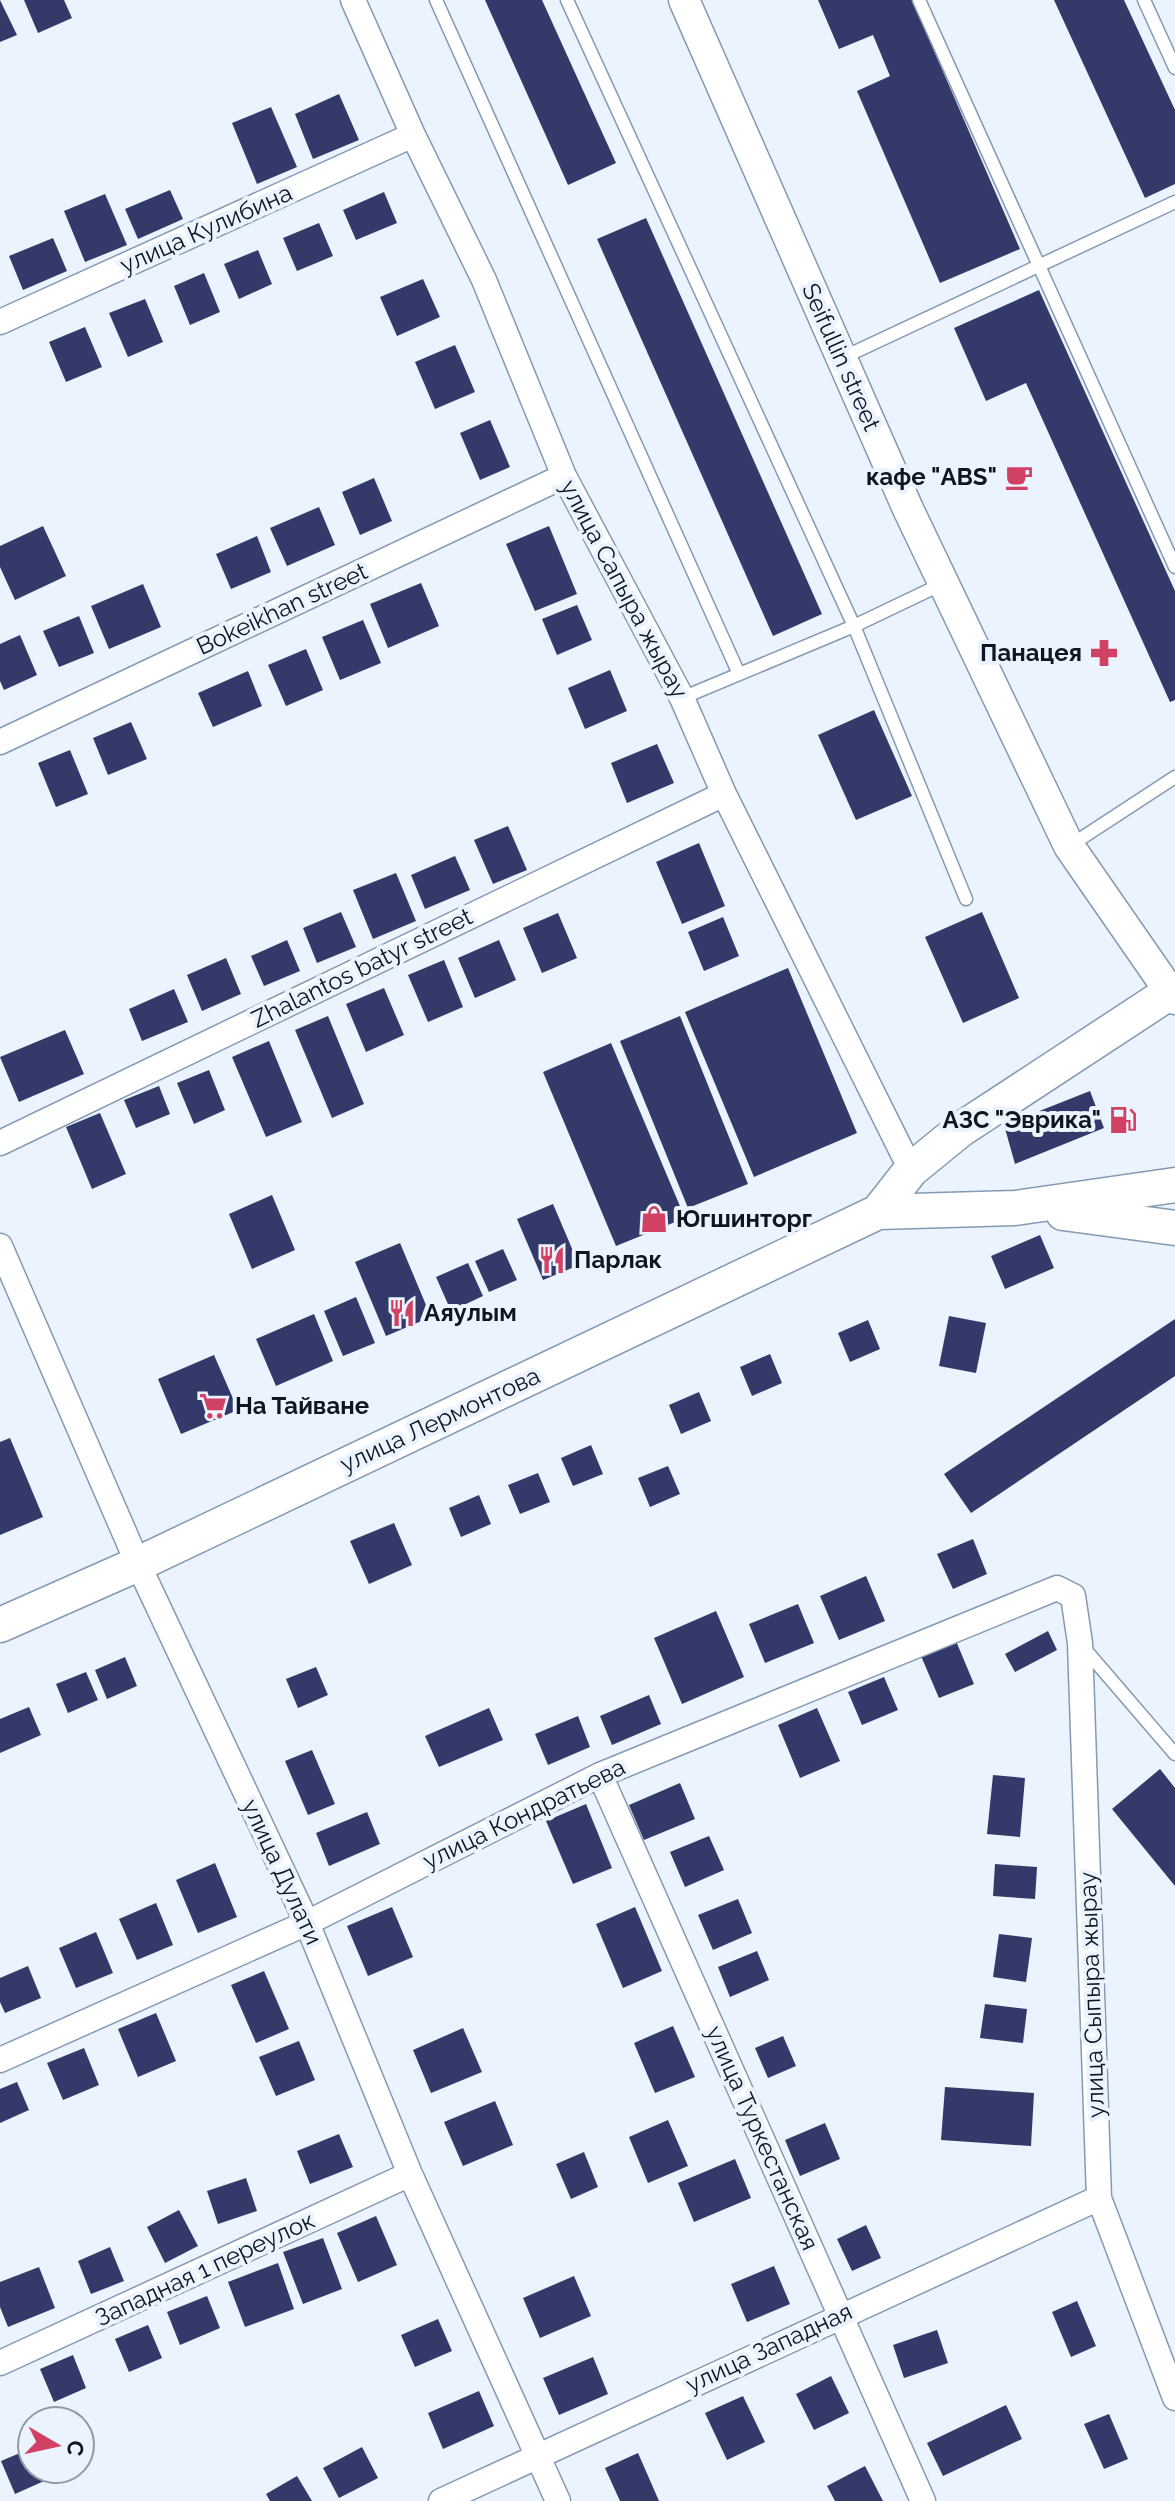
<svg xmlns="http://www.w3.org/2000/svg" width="1175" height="2501" viewBox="0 0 1175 2501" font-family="Raleway,sans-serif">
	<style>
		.building { fill: #333a69 }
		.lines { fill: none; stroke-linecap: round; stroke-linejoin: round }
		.service-casing { stroke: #849ab3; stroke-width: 15 }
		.minor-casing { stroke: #849ab3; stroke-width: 27 }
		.tertiary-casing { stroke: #849ab3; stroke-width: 33 }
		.secondary-casing { stroke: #849ab3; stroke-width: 37 }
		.service { stroke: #fff; stroke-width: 12 }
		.minor { stroke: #fff; stroke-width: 24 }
		.tertiary { stroke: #fff; stroke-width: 30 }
		.secondary { stroke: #fff; stroke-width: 34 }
		.labels { text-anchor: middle; stroke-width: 8; stroke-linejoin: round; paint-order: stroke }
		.street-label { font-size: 24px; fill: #0e161f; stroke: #eaf3fe }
		.poi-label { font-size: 24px; font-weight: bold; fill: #0e161f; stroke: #eaf3fe; text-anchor: start }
	</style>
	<rect width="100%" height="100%" fill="#eaf3fe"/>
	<path class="building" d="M0,0L17,35L0,42Z
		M24,0H64L72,18L38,33Z
		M485,0H542L616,163L568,185Z
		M818,0H912L1020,249L940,283L857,91L890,76L873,35L839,49Z
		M1054,0H1124L1175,110V184L1145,198Z
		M339,94L359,140L313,159L295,114Z
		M271,107L297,167L257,184L232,123Z
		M170,190L183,219L138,239L125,209Z
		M384,192L397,223L356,240L343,210Z
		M105,194L127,245L85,262L64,211Z
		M646,218L822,614L773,636L597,239Z
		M319,223L333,256L297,271L283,238Z
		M53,238L67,271L23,290L9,256Z
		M258,250L272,284L239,299L224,264Z
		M204,273L220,312L190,325L174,286Z
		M423,279L440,317L397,336L380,297Z
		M1039,290L1175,591V700L1170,702L1026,383L986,401L954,328Z
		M145,299L163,342L128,357L109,313Z
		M85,327L102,367L66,382L49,342Z
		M455,345L475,392L435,409L415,362Z
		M490,420L510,467L480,480L460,433Z
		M374,478L392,521L360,535L342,492Z
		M319,507L335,545L287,566L270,528Z
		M43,526L66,576L15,600L0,567V546Z
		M549,526L577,594L535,611L506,544Z
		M257,536L271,572L231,589L216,554Z
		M421,583L439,626L388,648L370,604Z
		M143,584L161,627L109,649L91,606Z
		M577,605L592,640L557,655L542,619Z
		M79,616L94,653L59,667L43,631Z
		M363,620L381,663L340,680L322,637Z
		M20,635L37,675L4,690L0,681V644Z
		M306,649L323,690L286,706L268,665Z
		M610,670L627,711L585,729L568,688Z
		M248,671L262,706L213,727L198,693Z
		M874,710L912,796L856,820L818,735Z
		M131,722L147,759L108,775L93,738Z
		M657,744L674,783L627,803L611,763Z
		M70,750L88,794L56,807L38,763Z
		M508,826L527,870L493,884L474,840Z
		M699,843L725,906L682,924L656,862Z
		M455,856L470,890L425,909L411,875Z
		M396,873L416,921L373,939L353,890Z
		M341,912L356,947L317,963L303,928Z
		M982,912L1019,998L963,1023L925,937Z
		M558,913L577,958L542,973L523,928Z
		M723,917L739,956L704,971L688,932Z
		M287,940L300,971L264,986L251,956Z
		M499,940L516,980L475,998L458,958Z
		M226,958L241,994L202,1011L187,975Z
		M444,960L463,1007L428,1022L408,975Z
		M788,968L857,1133L754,1177L685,1012Z
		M384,988L404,1035L366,1052L346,1004Z
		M174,989L188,1022L142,1041L129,1009Z
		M328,1016L364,1104L332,1118L295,1030Z
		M680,1016L748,1184L688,1208L620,1041Z
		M65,1030L84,1074L19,1102L0,1057Z
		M269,1041L302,1122L266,1137L232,1057Z
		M611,1043L685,1218L616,1246L543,1072Z
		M209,1070L225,1110L194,1124L177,1083Z
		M159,1086L170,1114L136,1128L124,1100Z
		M1090,1091L1104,1128L1015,1164L1004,1125Z
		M100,1113L126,1174L92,1189L66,1127Z
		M272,1195L295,1250L252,1269L229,1214Z
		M553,1204L579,1265L543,1280L517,1219Z
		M1040,1235L1054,1268L1005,1289L991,1256Z
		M400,1243L431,1317L386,1336L355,1262Z
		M503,1249L517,1280L489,1292L475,1261Z
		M468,1263L483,1296L451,1311L436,1277Z
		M356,1297L375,1343L343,1356L324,1311Z
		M314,1314L333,1361L276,1386L256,1339Z
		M949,1316L986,1323L976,1373L939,1366Z
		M1175,1319V1376L971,1513L944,1474Z
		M868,1320L880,1349L850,1362L838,1333Z
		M770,1354L782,1383L752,1396L740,1367Z
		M214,1355L238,1410L181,1434L158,1379Z
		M699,1392L711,1421L681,1434L669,1405Z
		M10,1438L43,1517L0,1535V1442Z
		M591,1445L603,1474L573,1486L561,1458Z
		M668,1466L680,1494L650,1507L638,1478Z
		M538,1473L550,1502L520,1514L508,1485Z
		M479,1495L491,1524L461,1537L449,1508Z
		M394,1523L412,1565L369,1584L350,1541Z
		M973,1539L987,1574L953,1589L937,1554Z
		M866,1576L885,1621L839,1640L820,1596Z
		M798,1604L814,1643L765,1663L749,1624Z
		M716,1611L744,1677L682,1704L654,1638Z
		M1048,1631L1057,1650L1015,1672L1005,1654Z
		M956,1641L974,1684L939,1698L921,1656Z
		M125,1657L137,1686L107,1699L95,1670Z
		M316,1667L328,1695L298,1708L286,1679Z
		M86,1672L98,1700L68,1713L56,1684Z
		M884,1677L898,1710L862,1725L848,1692Z
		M649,1695L661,1724L612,1745L600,1716Z
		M29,1707L41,1735L0,1753V1719Z
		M489,1708L503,1740L439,1767L425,1736Z
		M817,1708L840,1761L800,1778L778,1725Z
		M578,1716L590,1747L548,1765L535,1734Z
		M312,1750L335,1804L308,1815L285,1761Z
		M1160,1769L1175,1788V1886L1112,1809Z
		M993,1775L1025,1778L1020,1837L987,1834Z
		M680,1783L695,1819L644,1840L629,1805Z
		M586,1804L612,1868L573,1884L546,1821Z
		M367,1812L380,1844L329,1866L316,1833Z
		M709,1836L724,1870L685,1887L670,1852Z
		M215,1863L237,1917L198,1933L176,1880Z
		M995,1864L1037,1867L1035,1899L993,1896Z
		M738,1899L752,1933L713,1950L698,1915Z
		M156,1903L173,1945L137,1960L119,1919Z
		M392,1907L413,1957L368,1976L347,1926Z
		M635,1907L662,1971L623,1988L596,1924Z
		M96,1932L113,1973L76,1988L59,1948Z
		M999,1934L1032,1938L1026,1982L993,1977Z
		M757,1951L769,1980L730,1997L718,1967Z
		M28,1966L41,1998L5,2013L0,2002V1978Z
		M264,1971L289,2029L256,2043L231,1985Z
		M985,2004L1027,2009L1023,2043L980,2038Z
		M156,2013L176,2061L138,2077L118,2029Z
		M673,2026L695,2077L655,2093L634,2043Z
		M463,2028L482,2072L431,2093L413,2050Z
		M783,2036L796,2066L768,2078L755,2048Z
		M299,2041L315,2080L276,2096L259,2057Z
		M84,2048L99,2085L63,2100L47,2063Z
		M17,2082L29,2110L0,2123V2089Z
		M945,2087L1034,2093L1031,2146L941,2140Z
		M495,2101L513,2145L463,2166L444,2122Z
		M668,2120L688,2166L648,2183L629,2137Z
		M825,2123L840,2159L800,2176L785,2140Z
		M339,2134L353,2167L310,2184L297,2151Z
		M584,2152L598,2187L571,2199L556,2164Z
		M735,2159L751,2198L694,2222L678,2183Z
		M246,2178L257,2211L218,2224L207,2191Z
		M179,2210L198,2246L165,2263L147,2227Z
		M376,2216L397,2265L358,2282L337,2233Z
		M866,2225L881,2258L852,2271L837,2239Z
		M323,2238L342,2289L303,2304L283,2252Z
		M110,2247L124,2281L91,2294L78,2261Z
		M278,2263L294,2309L245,2327L228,2282Z
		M774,2266L790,2304L747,2322L731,2284Z
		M39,2267L55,2308L8,2327L0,2307V2282Z
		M574,2276L591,2316L540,2338L523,2298Z
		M207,2296L220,2328L180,2345L167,2312Z
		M1077,2301L1096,2346L1071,2357L1052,2312Z
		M438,2319L452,2351L415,2367L401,2335Z
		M148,2325L162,2358L129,2372L115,2339Z
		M937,2330L948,2363L904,2378L893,2345Z
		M73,2355L86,2388L54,2402L40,2369Z
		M593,2357L608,2394L559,2415L543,2378Z
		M831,2376L849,2413L814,2430L796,2394Z
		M479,2391L494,2426L443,2449L428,2413Z
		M743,2396L765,2442L727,2460L705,2413Z
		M1006,2405L1022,2439L943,2476L927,2443Z
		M1109,2414L1128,2459L1104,2469L1084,2424Z
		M362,2447L378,2478L339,2498L323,2468Z
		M32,2448V2469H50L53,2477L15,2494L1,2461Z
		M638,2453L659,2501H620L605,2468Z
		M865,2466L883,2501H835L827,2486Z
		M297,2476L312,2501H270L266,2494Z"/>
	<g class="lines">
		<g class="service-casing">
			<path id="service" d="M436,0L739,674
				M567,0L854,626L966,899
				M919,0L1175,567
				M1144,0L1175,68
				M842,358L1175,202
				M682,698L854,626L944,583
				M1071,845L1175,777
				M1083,1647L1175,1754"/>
		</g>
		<g class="minor-casing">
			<path id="minor" d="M353,0L413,135L484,280L564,476L682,698L724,794L911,1170
				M0,322L413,135
				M0,742L564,476
				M0,1143L724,794
				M0,1246L138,1564L307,1923L410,2174L558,2501
				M600,1775L923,2501
				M0,2060L307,1923L600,1775L1057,1588L1073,1596L1080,1643L1099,2198L1175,2398
				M0,2363L410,2174
				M441,2501L1099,2198"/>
		</g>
		<g class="tertiary-casing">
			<path id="tertiary" d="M684,0L908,509L1069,846L1175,999"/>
		</g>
		<g class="secondary-casing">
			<path id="secondary" d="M878,1212L911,1170L960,1130L1175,989
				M1063,1213L1175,1228
				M0,1625L138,1564L878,1212L1015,1208L1175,1185"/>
		</g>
		<use href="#service" class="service"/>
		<use href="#minor" class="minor"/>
		<use href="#tertiary" class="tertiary"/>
		<use href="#secondary" class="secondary"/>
	</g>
	<defs>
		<g id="cafe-bare" transform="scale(2.16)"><path d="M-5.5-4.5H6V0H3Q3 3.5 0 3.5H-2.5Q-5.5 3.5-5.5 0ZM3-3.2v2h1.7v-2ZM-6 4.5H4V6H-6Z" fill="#d14164" stroke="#eaf3fe" stroke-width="2.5" paint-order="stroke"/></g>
		<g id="pharmacy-bare" transform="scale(2.16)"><path d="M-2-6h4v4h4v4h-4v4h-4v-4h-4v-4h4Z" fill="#d14164" stroke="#eaf3fe" stroke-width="2.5" paint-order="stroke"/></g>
		<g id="fuel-bare" transform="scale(2.16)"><path d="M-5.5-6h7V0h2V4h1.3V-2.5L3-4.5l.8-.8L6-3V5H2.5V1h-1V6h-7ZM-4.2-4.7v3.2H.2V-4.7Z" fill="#d14164" stroke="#eaf3fe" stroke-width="2.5" paint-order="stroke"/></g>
		<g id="shop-bare" transform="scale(2.16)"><path d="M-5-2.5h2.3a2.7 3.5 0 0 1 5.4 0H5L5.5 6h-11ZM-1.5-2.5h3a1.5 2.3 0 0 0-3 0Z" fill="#d14164" stroke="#eaf3fe" stroke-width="2.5" paint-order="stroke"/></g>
		<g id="restaurant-bare" transform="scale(2.16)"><path d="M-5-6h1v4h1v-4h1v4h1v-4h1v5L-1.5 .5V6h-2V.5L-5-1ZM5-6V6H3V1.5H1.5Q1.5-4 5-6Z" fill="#d14164" stroke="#eaf3fe" stroke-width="2.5" paint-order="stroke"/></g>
		<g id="supermarket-bare" transform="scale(2.16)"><path d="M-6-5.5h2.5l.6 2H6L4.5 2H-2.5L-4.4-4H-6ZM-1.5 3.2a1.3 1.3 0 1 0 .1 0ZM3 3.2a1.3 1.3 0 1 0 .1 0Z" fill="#d14164" stroke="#eaf3fe" stroke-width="2.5" paint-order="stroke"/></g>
	</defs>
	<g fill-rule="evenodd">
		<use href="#cafe-bare" x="1019" y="477"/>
		<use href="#pharmacy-bare" x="1104" y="653"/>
		<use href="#fuel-bare" x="1123" y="1120"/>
		<use href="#shop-bare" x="654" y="1219"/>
		<use href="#restaurant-bare" x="552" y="1260"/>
		<use href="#restaurant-bare" x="402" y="1313"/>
		<use href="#supermarket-bare" x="213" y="1406"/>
	</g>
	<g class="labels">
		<g class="street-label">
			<text transform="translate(206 229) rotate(-24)" y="8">улица Кулибина</text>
			<text transform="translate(841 357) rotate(66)" y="8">Seifullin street</text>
			<text transform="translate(624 589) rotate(62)" y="8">улица Сапыра жырау</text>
			<text transform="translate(282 609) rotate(-25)" y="8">Bokeikhan street</text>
			<text transform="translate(362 968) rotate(-26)" y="8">Zhalantos batyr street</text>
			<text transform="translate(440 1420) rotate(-25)" y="8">улица Лермонтова</text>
			<text transform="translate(524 1814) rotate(-26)" y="8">улица Кондратьева</text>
			<text transform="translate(282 1872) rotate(65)" y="8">улица Дулати</text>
			<text transform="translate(1092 1995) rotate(-92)" y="8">улица Сыпыра жырау</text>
			<text transform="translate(762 2138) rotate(66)" y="8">улица Туркестанская</text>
			<text transform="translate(205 2269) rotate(-25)" y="8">Западная 1 переулок</text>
			<text transform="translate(769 2348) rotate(-25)" y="8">улица Западная</text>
		</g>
		<g class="poi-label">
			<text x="997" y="485" text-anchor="end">кафе "ABS"</text>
			<text x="1082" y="661" text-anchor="end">Панацея</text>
			<text x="1101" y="1128" text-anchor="end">АЗС "Эврика"</text>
			<text x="676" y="1227">Югшинторг</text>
			<text x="574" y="1268">Парлак</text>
			<text x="424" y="1321">Аяулым</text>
			<text x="235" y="1414">На Тайване</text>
		</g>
	</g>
	<g transform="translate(56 2445) rotate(99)"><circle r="38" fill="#eaf3fe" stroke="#929ba5" stroke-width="2"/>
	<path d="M0-6L14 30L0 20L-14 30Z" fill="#d14164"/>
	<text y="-12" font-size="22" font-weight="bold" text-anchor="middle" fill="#0e161f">С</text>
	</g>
</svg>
